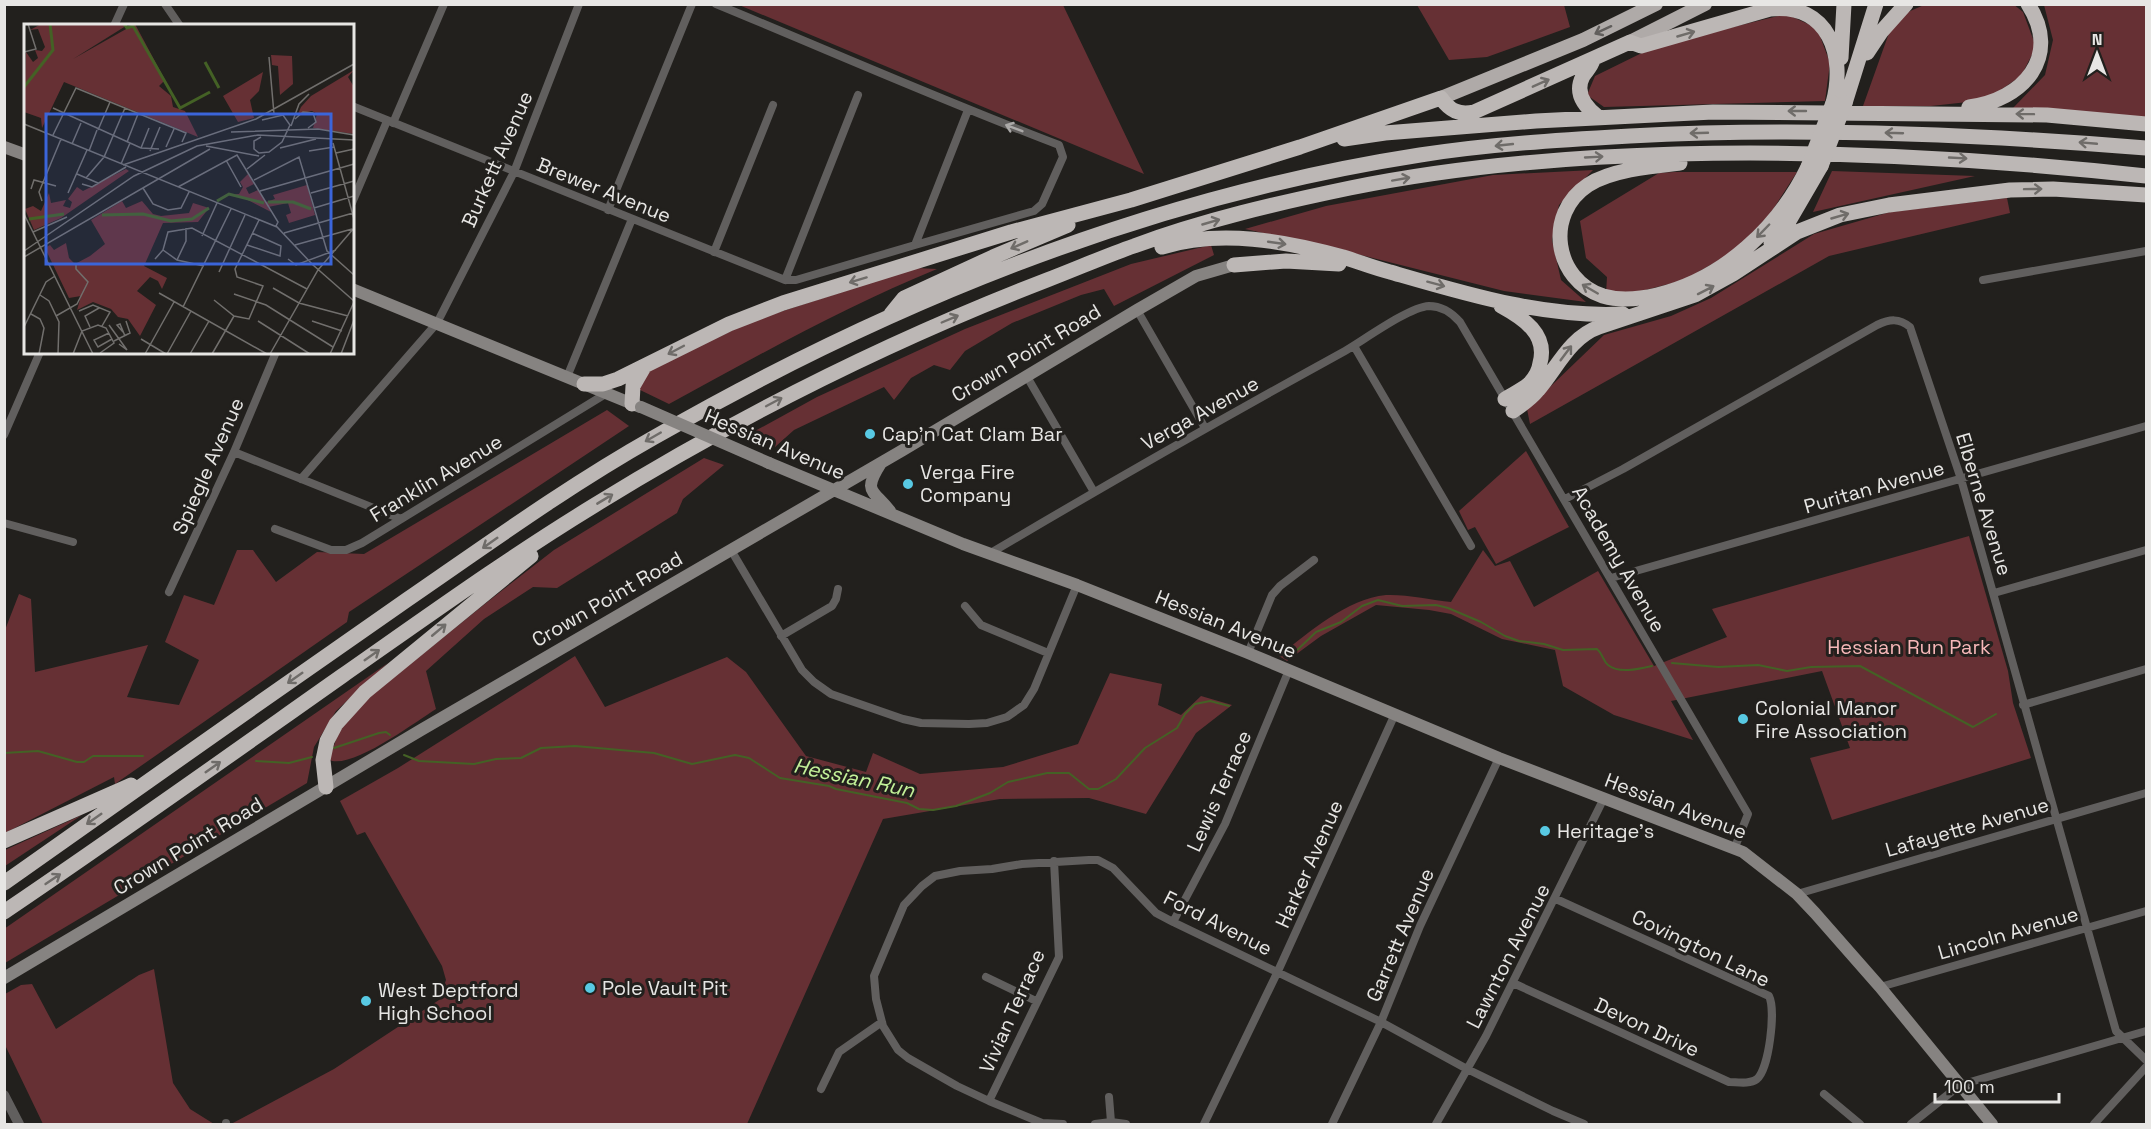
<svg xmlns="http://www.w3.org/2000/svg" width="2151" height="1129" viewBox="0 0 2151 1129" font-family="'Space Grotesk',sans-serif">
	<style>
		.green { fill: #663034 }
		.lines { fill: none; stroke-linecap: round; stroke-linejoin: round }
		.stream { stroke: #446125; stroke-width: 2 }
		.minor { stroke: #615f5e; stroke-width: 8 }
		.tertiary { stroke: #615f5e; stroke-width: 10 }
		.secondary { stroke: #868381; stroke-width: 12 }
		.trunk { stroke: #afaaa8; stroke-width: 14 }
		.motorway { stroke: #bcb7b5; stroke-width: 15 }
		.secondary-bridge { stroke: #868381; stroke-width: 12 }
		.motorway-bridge { stroke: #bcb7b5; stroke-width: 15 }
		.oneway { stroke: #615e5c }
		.oneway2 { stroke: #6f6c69 }
		.oneway3 { stroke: #aba9a8 }
		.poi-dot { fill: #58c9e3; stroke: #22201d; stroke-width: 2 }
		.labels { text-anchor: middle; stroke-width: 6; stroke-linejoin: round; paint-order: stroke }
		.street-label { font-size: 20px; fill: #e7e6e4; stroke: #22201d }
		.poi-label { font-size: 20px; fill: #e7e6e4; stroke: #22201d; text-anchor: start }
		.park-label { font-size: 20px; fill: #f7b8b9; stroke: #22201d }
		.water-label { font-size: 21px; font-style: italic; fill: #c3f199; stroke: #22201d }
		.inset-river { fill: none; stroke: #446125; stroke-width: 3 }
		.inset-road { fill: none; stroke: #716f6d; stroke-width: 1.5 }
		.view { fill: #3b65da; fill-opacity: 0.15; stroke: #3b65da; stroke-width: 3 }
		.inset-edge { fill: none; stroke: #e7e6e4; stroke-width: 3 }
	</style>
	<rect width="100%" height="100%" fill="#22201d"/>
	<path class="green" d="M2013,4L2023,12L2036,47L2021,76L1986,100L1931,106H1863L1889,33L1908,12L1924,5Z
		M739,5H1063L1144,174Z
		M1417,5H1564L1570,27L1487,57L1449,60Z
		M2044,5H2146V122L2013,108L2045,75L2053,40Z
		M1786,14L1817,28L1830,63L1825,101L1604,107L1587,95L1595,76L1656,46Z
		M1593,170L1559,205L1552,240L1561,280L1586,302L1504,291L1345,251L1245,229L1326,206L1493,175Z
		M1832,171L1975,176L1813,212Z
		M1675,172H1797L1770,214L1735,251L1684,280L1630,294H1606L1607,277L1586,258L1580,221L1659,173Z
		M2007,198L2010,213L1829,256L1530,424L1527,409L1604,335L1671,316L1711,298L1814,234L1890,212Z
		M1211,245L1214,255L1114,306L1104,289L1081,295L1012,323L965,351L950,370L934,365L911,378L894,400L884,387L794,430L775,447L744,437L817,397L965,329L1131,264Z
		M916,268L937,269C844,307 757,356 669,404L638,389L641,377L652,369L752,321Z
		M607,410L629,426L349,612L347,622L115,784L114,777L5,833V630L19,594L31,599L35,672L148,645L127,697L179,705L199,660L165,642L184,595L214,605L237,550H253L276,582L317,552L364,554Z
		M1526,451L1569,527L1496,564L1475,527L1468,530L1459,511Z
		M704,458L724,465L683,499L677,513L557,588L533,587L484,619L426,671L436,709C415,722 352,770 329,760L340,728L362,703L486,603L554,550Z
		M1969,536L2008,671L2013,703L2031,758L1832,820L1810,758L1850,748L1822,671L1671,701L1693,740L1614,715L1563,686L1555,650L1502,639L1451,614L1429,610L1376,605L1321,636L1287,661L1279,656C1309,632 1347,599 1386,595C1405,594 1432,600 1451,602L1483,550L1495,566L1510,561L1534,607L1598,571L1654,666L1727,637L1712,609Z
		M575,656L605,707L727,657L746,672L806,756L866,772L873,753L920,774L1003,767L1078,744L1110,673L1162,684L1158,705L1181,715L1201,696L1232,705L1196,733L1146,814L1089,798L1000,799L883,819L747,1124H231L334,1069L439,1000L446,980L442,966L365,832L357,835L340,801L398,768Z
		M388,663L336,711L314,747L307,783L5,963L4,929Z
		M82,815L5,866V850Z
		M154,969L173,1083L190,1109L214,1124H43L5,1045V994L21,985L32,984L56,1029L139,975Z"/>
	<g class="lines">
		<path class="stream" d="M1289,658L1316,632L1341,622L1362,606L1378,600L1402,606L1436,605L1448,608L1481,622L1505,636L1519,641L1544,644L1563,650L1597,649C1603,654 1603,661 1608,665C1619,674 1639,669 1652,666
			M1672,663L1718,667L1758,665L1787,671L1811,667L1860,666L1973,727L1996,714
			M334,748L379,733L386,732L390,735
			M4,753L38,751L77,762H84L93,756H143
			M404,755L419,761L474,764L496,759L521,758L541,748L575,746L654,753L692,764L735,755L749,758L780,778L829,786L836,789L907,803L919,809L933,810L956,806L990,793L1008,782L1047,773H1069L1089,789H1098L1116,779L1145,748L1177,728L1185,714L1195,704L1210,701L1229,706
			M256,761L289,763L312,757"/>
		<path class="minor" d="M165,4L180,26
			M716,4C830,51 943,101 1059,145L1063,157L1042,204L1034,211L915,245
			M114,26L124,4
			M352,106L785,280H796L915,245L968,110
			M393,123L444,4
			M352,203L387,121
			M608,210L692,4
			M714,252L773,105
			M785,280L858,95
			M1983,280L2146,251
			M1137,310L1205,428
			M1354,346L1471,546
			M1026,375L1094,492
			M567,377L632,219
			M4,435L40,352
			M234,452L401,519
			M301,479L437,323L514,172L579,4
			M1565,499L1623,469L1877,325C1890,319 1899,318 1910,327L1961,479L2116,1031L2146,1060
			M4,523L73,542
			M275,529L331,550H346L362,543L607,393
			M731,550L802,670L814,682L831,694L903,719L921,723L969,724L987,723L1007,717L1024,705L1034,689L1077,585
			M989,554C1107,484 1225,417 1345,351C1364,340 1409,307 1429,306C1441,306 1452,313 1460,322L1748,814L1735,847
			M1611,578L2146,426
			M169,592L234,452L276,352
			M1994,593L2146,550
			M965,606L981,625L1048,653
			M781,636L832,606L836,599L838,589
			M1248,653L1272,595L1280,586L1314,560
			M2023,705L2146,669
			M1797,894L2146,793
			M1173,922L1225,824L1289,670
			M986,977L1036,1001
			M1513,983L1729,1082C1737,1082 1749,1085 1757,1079C1769,1069 1776,1010 1769,996L1556,899
			M1880,987L2146,911
			M821,1089L839,1052L882,1022
			M1824,1094L1860,1124
			M1109,1097L1111,1122
			M989,1101L1059,957L1054,861
			M226,1124V1123
			M1063,1124L1042,1123L989,1101L957,1086L908,1058L898,1050L883,1026L876,999L874,976L904,905L922,886L935,876L960,871L992,869L1022,864L1089,860H1098L1113,868L1156,913L1173,922L1381,1022L1467,1069L1553,1111L1584,1124
			M1095,1124L1111,1122L1126,1124
			M1204,1124L1278,971L1395,714
			M1332,1124L1381,1022L1420,926L1499,758
			M1436,1124L1486,1036L1604,798
			M1911,1124L1960,1085L2146,1031
			M2094,1124L2146,1067"/>
		<path class="tertiary" d="M4,1095L19,1124"/>
		<path class="secondary" d="M4,147L26,155
			M352,289L640,407
			M769,463L963,544L1077,585L1248,653L1499,758L1743,852L1797,894L1815,913L1880,987L1992,1124
			M881,463C862,493 873,489 890,511
			M4,978L421,730L903,450L1137,310L1196,276L1234,265"/>
		<path class="trunk" d="M1630,42L1705,4
			M1441,98L1583,40L1656,4"/>
		<path class="motorway" d="M1867,53L1881,32L1906,4
			M1841,58L1844,4
			M1593,60C1591,67 1587,70 1583,76C1574,93 1585,107 1598,117
			M1845,103L1876,4
			M1969,107C2023,100 2062,57 2028,4
			M1344,139L1385,133L1536,121L1713,112L2047,115L2146,124
			M1680,163C1653,166 1611,170 1588,185C1544,214 1554,280 1603,296C1620,301 1640,299 1657,295C1724,279 1779,227 1808,167
			M1771,243L1789,221L1821,166
			M1162,247C1220,229 1286,241 1343,257C1359,262 1374,268 1390,272C1466,294 1544,318 1623,314
			M1234,265L1286,261L1339,264
			M1501,306C1523,318 1548,334 1540,363C1539,371 1535,378 1529,384C1522,390 1513,394 1505,399
			M891,314L904,298L993,257L1068,225
			M584,384H603L618,379L729,324L783,303L1011,232L1131,200L1300,147L1441,98C1450,111 1459,115 1474,112L1630,42L1641,46L1770,9C1829,3 1846,56 1833,103
			M632,404L633,386L644,367
			M1513,411C1522,405 1531,399 1538,390C1557,368 1570,337 1599,327L1695,295L1733,274L1797,232L1840,215L1889,205L2010,190L2053,189L2146,195
			M326,787L323,760L327,741L336,724L365,692L531,556
			M4,841L131,785
			M4,883C138,788 273,693 408,599C488,544 568,486 653,438C890,302 1149,197 1420,155C1490,144 1560,140 1630,136C1803,127 1975,134 2146,148
			M4,912C118,835 230,755 342,676C425,618 508,558 595,505C739,416 889,341 1047,280C1076,269 1105,256 1134,246C1204,220 1278,203 1350,188C1458,166 1567,157 1677,154C1835,150 1990,159 2146,176"/>
		<path class="secondary-bridge" d="M641,407L769,463"/>
		<path class="motorway-bridge" d="M1821,166L1845,103
			M1808,167L1833,103"/>
	</g>
	<defs><path id="oneway-shaft" d="M-6 0H5M1.5-3L5.5 0L1.5 3" fill="none" stroke-width="1.6" stroke-linecap="round" stroke-linejoin="round" transform="scale(1.5)"/></defs>
	<use class="oneway" href="#oneway-shaft" transform="translate(1603 30) rotate(155)"/>
	<g class="oneway2">
		<use href="#oneway-shaft" transform="translate(1686 34) rotate(-16)"/>
		<use href="#oneway-shaft" transform="translate(1541 83) rotate(-24)"/>
		<use href="#oneway-shaft" transform="translate(1797 111) rotate(-180)"/>
		<use href="#oneway-shaft" transform="translate(2025 114) rotate(-179)"/>
		<use href="#oneway-shaft" transform="translate(1699 133) rotate(178)"/>
		<use href="#oneway-shaft" transform="translate(1894 133) rotate(-178)"/>
		<use href="#oneway-shaft" transform="translate(2088 143) rotate(-175)"/>
		<use href="#oneway-shaft" transform="translate(1504 145) rotate(174)"/>
		<use href="#oneway-shaft" transform="translate(1594 157) rotate(-3)"/>
		<use href="#oneway-shaft" transform="translate(1958 158) rotate(3)"/>
		<use href="#oneway-shaft" transform="translate(1401 179) rotate(-10)"/>
		<use href="#oneway-shaft" transform="translate(2033 189) rotate(-1)"/>
		<use href="#oneway-shaft" transform="translate(1840 216) rotate(-16)"/>
		<use href="#oneway-shaft" transform="translate(1211 222) rotate(-16)"/>
		<use href="#oneway-shaft" transform="translate(1763 231) rotate(134)"/>
		<use href="#oneway-shaft" transform="translate(1277 243) rotate(8)"/>
		<use href="#oneway-shaft" transform="translate(1019 245) rotate(156)"/>
		<use href="#oneway-shaft" transform="translate(858 280) rotate(163)"/>
		<use href="#oneway-shaft" transform="translate(1436 284) rotate(15)"/>
		<use href="#oneway-shaft" transform="translate(1590 289) rotate(-150)"/>
		<use href="#oneway-shaft" transform="translate(1706 290) rotate(-27)"/>
		<use href="#oneway-shaft" transform="translate(950 319) rotate(-23)"/>
		<use href="#oneway-shaft" transform="translate(676 350) rotate(152)"/>
		<use href="#oneway-shaft" transform="translate(1566 353) rotate(-53)"/>
		<use href="#oneway-shaft" transform="translate(774 402) rotate(-28)"/>
		<use href="#oneway-shaft" transform="translate(653 437) rotate(150)"/>
		<use href="#oneway-shaft" transform="translate(605 499) rotate(-31)"/>
		<use href="#oneway-shaft" transform="translate(490 543) rotate(145)"/>
		<use href="#oneway-shaft" transform="translate(439 630) rotate(-40)"/>
		<use href="#oneway-shaft" transform="translate(372 655) rotate(-35)"/>
		<use href="#oneway-shaft" transform="translate(295 678) rotate(145)"/>
		<use href="#oneway-shaft" transform="translate(213 767) rotate(-35)"/>
		<use href="#oneway-shaft" transform="translate(94 819) rotate(145)"/>
		<use href="#oneway-shaft" transform="translate(53 879) rotate(-34)"/>
	</g>
	<use class="oneway3" href="#oneway-shaft" transform="translate(1014 128) rotate(-159)"/>
	<g class="poi-dot">
		<circle cx="870" cy="434" r="6"/>
		<circle cx="908" cy="484" r="6"/>
		<circle cx="1743" cy="719" r="6"/>
		<circle cx="1545" cy="831" r="6"/>
		<circle cx="590" cy="988" r="6"/>
		<circle cx="366" cy="1001" r="6"/>
	</g>
	<g class="labels">
		<g class="street-label">
			<text transform="translate(497 159) rotate(-66)" y="7">Burkett Avenue</text>
			<text transform="translate(604 190) rotate(22)" y="7">Brewer Avenue</text>
			<text transform="translate(1026 353) rotate(-31)" y="7">Crown Point Road</text>
			<text transform="translate(1200 413) rotate(-29)" y="7">Verga Avenue</text>
			<text transform="translate(775 444) rotate(23)" y="7">Hessian Avenue</text>
			<text transform="translate(208 466) rotate(-66)" y="7">Spiegle Avenue</text>
			<text transform="translate(436 478) rotate(-31)" y="7">Franklin Avenue</text>
			<text transform="translate(1874 487) rotate(-16)" y="7">Puritan Avenue</text>
			<text transform="translate(1984 504) rotate(73)" y="7">Elberne Avenue</text>
			<text transform="translate(1619 559) rotate(60)" y="7">Academy Avenue</text>
			<text transform="translate(607 599) rotate(-30)" y="7">Crown Point Road</text>
			<text transform="translate(1226 624) rotate(22)" y="7">Hessian Avenue</text>
			<text transform="translate(1219 791) rotate(-66)" y="7">Lewis Terrace</text>
			<text transform="translate(1676 806) rotate(21)" y="7">Hessian Avenue</text>
			<text transform="translate(1967 827) rotate(-16)" y="7">Lafayette Avenue</text>
			<text transform="translate(188 846) rotate(-31)" y="7">Crown Point Road</text>
			<text transform="translate(1309 864) rotate(-66)" y="7">Harker Avenue</text>
			<text transform="translate(1218 923) rotate(27)" y="7">Ford Avenue</text>
			<text transform="translate(2008 933) rotate(-16)" y="7">Lincoln Avenue</text>
			<text transform="translate(1400 935) rotate(-67)" y="7">Garrett Avenue</text>
			<text transform="translate(1701 948) rotate(26)" y="7">Covington Lane</text>
			<text transform="translate(1508 956) rotate(-63)" y="7">Lawnton Avenue</text>
			<text transform="translate(1012 1011) rotate(-66)" y="7">Vivian Terrace</text>
			<text transform="translate(1647 1027) rotate(25)" y="7">Devon Drive</text>
		</g>
		<g class="poi-label">
			<text x="882" y="441">Cap'n Cat Clam Bar</text>
			<text x="920" y="479">Verga Fire<tspan x="920" dy="23">Company</tspan></text>
			<text x="1755" y="715">Colonial Manor<tspan x="1755" dy="23">Fire Association</tspan></text>
			<text x="1557" y="838">Heritage's</text>
			<text x="602" y="995">Pole Vault Pit</text>
			<text x="378" y="997">West Deptford<tspan x="378" dy="23">High School</tspan></text>
		</g>
		<g class="park-label">
			<text x="1909" y="654">Hessian Run Park</text>
		</g>
		<g class="water-label">
			<text transform="translate(854 778) rotate(12)" y="7">Hessian Run</text>
		</g>
	</g>
	<g transform="translate(24 24)">
		<rect width="330" height="330" fill="#22201d"/>
		<path d="M17,0H105L49,35L111,0L141,56L135,62L147,72L149,83L161,87L174,113L40,58L18,104L17,94L0,88L2,28L9,38L14,34L11,26L18,27L21,23L14,5L6,6ZM247,31L268,32L269,60L256,71L254,42L248,41ZM330,46L324,53L330,63V110L289,104L293,90L288,87L274,90L277,83L287,72ZM239,48L235,67L226,76L230,94L214,98L199,72ZM102,145L105,147L37,194L10,206L1,185L9,182L17,187L25,169L27,179L42,176L39,182L46,184L48,178L44,175L53,163L59,167ZM224,150L230,160L222,164L225,170L234,166L242,178L251,175L249,171L283,161L291,191L265,199L262,191L267,189L264,179L244,183L247,188L214,171L205,170L192,177L203,170H215L219,163L216,158ZM98,177L102,184L118,177L129,190L137,192L165,189L169,179L185,184L174,198L139,199L120,242L143,254L138,265L134,257L126,253L113,267L132,281L116,312L104,295L94,293L87,285L69,278L53,286L57,272L45,274L21,224L26,221L30,226L42,219L45,234L51,240L66,232L81,220L67,196Z" fill="#663034"/>
		<path class="inset-river" d="M100,0L103,4L109,2L156,84L186,68M181,38L195,64M0,63L29,26L26,0M193,177L205,170L240,179M244,178H269L287,185M78,191L119,190L147,197L168,195L185,184M5,195L40,190"/>
		<path class="inset-road" d="M0,28L12,25L4,0M245,33L250,90M29,84L117,124L135,125M271,95L279,88L289,89L292,98L284,104M0,100L253,203L289,241L330,277M267,102L275,80L285,70M74,106L86,78M207,108L294,105L330,111M29,111L52,64L162,109L158,118M237,113L230,117V125L235,129L245,128L258,118L266,101L259,91L238,96M103,118L114,90M309,119L330,195M48,120L57,99M182,122L235,132M142,123L150,105M117,124L125,104M256,124L292,115M65,127L73,106M126,127L136,103M285,127L310,123M312,129L330,125M202,136L217,163M97,140L106,119M99,141L232,95L330,40M223,145L241,131M53,150L74,159M62,154L80,133L101,84M230,156L275,133L303,227L330,251M58,160L68,163L102,143M154,163L213,131L254,198L252,202M119,164L129,180L144,186L157,184L165,168M7,165L10,156L32,162M236,167L330,140M44,169L63,126M287,169L330,157M18,177L15,168L37,115M290,184L330,172M0,190L69,330M9,208L43,193M260,209L329,189M178,212L193,179M223,221L256,232L257,222L228,209M271,221L328,205M139,226L153,236L180,242M0,227L110,152L173,122L234,111L330,116M0,233L186,125M131,235L139,226L144,208L168,204L283,265M264,235L272,241L312,226M153,236L162,217V204M195,248L221,191M249,264L275,279L324,292M135,269L243,330M210,270L242,281L309,323M16,271L25,277L35,298L34,330M190,276L210,292L225,295L239,262L213,253L211,245L235,196M159,283L207,185M55,287L69,281L86,288L78,302M7,290L16,295L20,304L15,330M32,292L53,280L64,258L52,245V239M234,297L286,330M288,297L318,307M85,301L103,326L95,320M0,303L22,258L31,252M66,303L61,292L75,284M99,308L93,301L96,300L101,312M85,309L70,316L74,323L88,315M117,315L142,330M90,317L106,309L102,297M49,330L58,307L74,301L82,304L90,319L76,329M121,330L150,278M143,330L167,287M166,330L185,297M188,330L210,292M246,330L294,246L330,204M306,330L330,278M317,330L330,296"/>
		<path class="view" d="M22,90H307V240H22Z"/>
		<rect width="330" height="330" class="inset-edge"/>
	</g>
	<rect width="2151" height="1129" fill="none" stroke="#e7e6e4" stroke-width="12"/>
	<g transform="translate(2097 54)" stroke="#22201d" stroke-width="4.5" paint-order="stroke">
	<path d="M0-4.5L10 22L0 15L-10 22Z" fill="#e7e6e4"/>
	<text y="-9" font-size="16" font-weight="bold" text-anchor="middle" fill="#e7e6e4">N</text>
	</g>
	<path d="M1935 1093v9h124v-9" fill="none" stroke="#e7e6e4" stroke-width="3"/>
	<text x="1944" y="1093" font-size="18" fill="#e7e6e4" stroke="#22201d" stroke-width="4.5" paint-order="stroke">100 m</text>
</svg>
